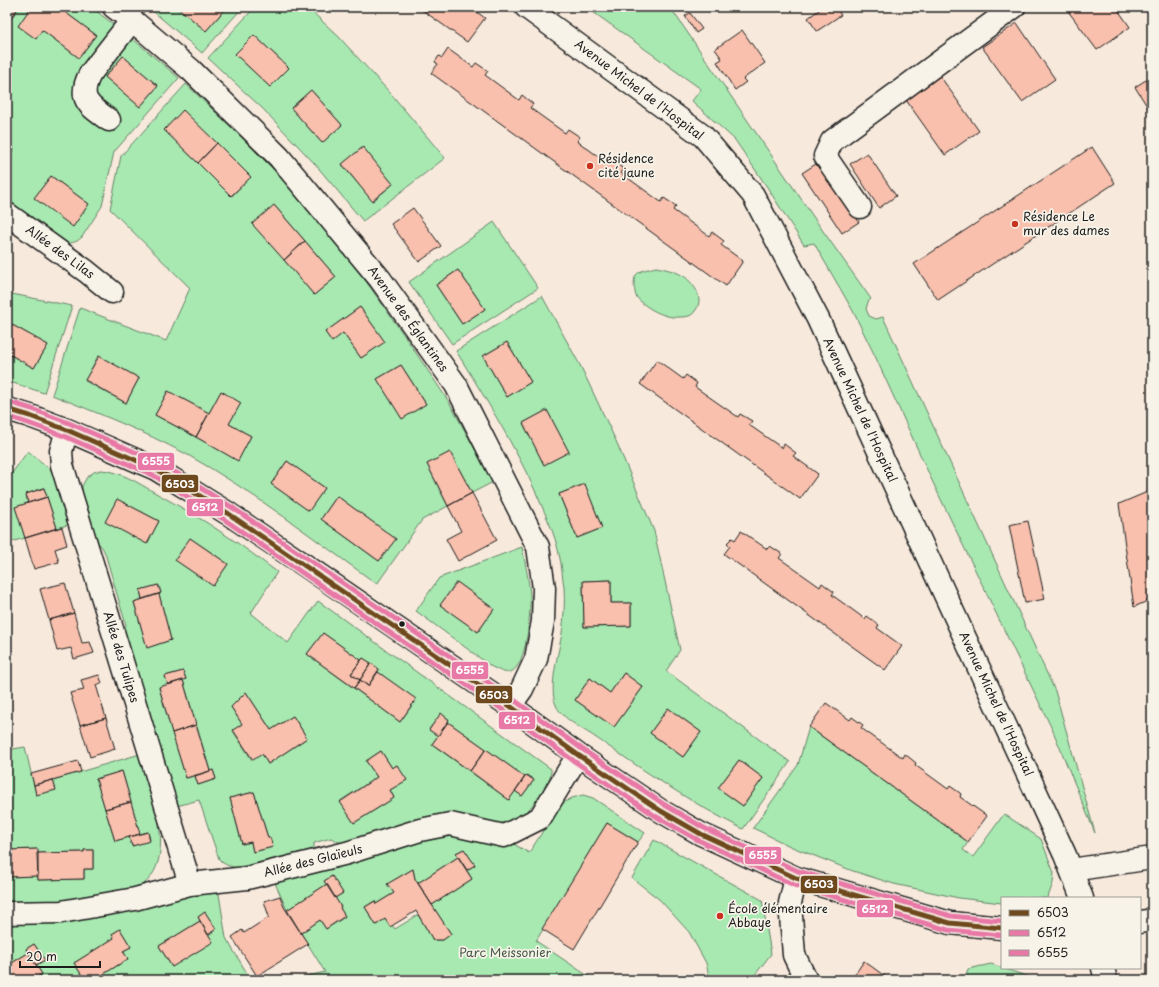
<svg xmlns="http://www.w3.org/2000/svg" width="1159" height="987" viewBox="0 0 1159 987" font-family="'Playpen Sans',sans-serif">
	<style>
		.green { fill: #a8e9b1; stroke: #628266; fill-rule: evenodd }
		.building { fill: #f8c0ad; stroke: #1c1c1c }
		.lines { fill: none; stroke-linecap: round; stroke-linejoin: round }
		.minor-casing { stroke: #1c1c1c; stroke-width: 25 }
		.minor { stroke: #f7f3e8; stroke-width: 22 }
		.bus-1-casing { stroke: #f7f3e8; stroke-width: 8 }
		.bus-2-casing { stroke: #f7f3e8; stroke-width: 8 }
		.bus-3-casing { stroke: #f7f3e8; stroke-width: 8 }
		.bus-1 { stroke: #6e491e; stroke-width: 5 }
		.bus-2 { stroke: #e878a5; stroke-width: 5 }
		.bus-3 { stroke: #e878a5; stroke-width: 5 }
		.poi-dot { fill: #c8321e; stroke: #f7f3e8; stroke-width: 1.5 }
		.bus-dot { fill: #1c1c1c; stroke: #f7f3e8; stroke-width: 1.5 }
		.labels { text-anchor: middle; stroke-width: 3.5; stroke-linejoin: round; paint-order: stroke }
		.street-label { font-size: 12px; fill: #1c1c1c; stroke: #f7f3e8 }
		.poi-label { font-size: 12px; fill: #1c1c1c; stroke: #f7f3e8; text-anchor: start }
		.park-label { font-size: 12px; fill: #465a49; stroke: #f7f3e8 }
		.line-badge { stroke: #f7f3e8; stroke-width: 1.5 }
		.badge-label { font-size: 11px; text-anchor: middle; font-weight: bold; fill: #fff }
	</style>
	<rect width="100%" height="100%" fill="#f7e9dc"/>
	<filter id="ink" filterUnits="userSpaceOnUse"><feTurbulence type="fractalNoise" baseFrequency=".025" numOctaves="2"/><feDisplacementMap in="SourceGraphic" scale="8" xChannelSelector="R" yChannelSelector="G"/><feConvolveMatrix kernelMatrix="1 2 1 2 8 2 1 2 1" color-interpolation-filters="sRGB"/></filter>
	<g filter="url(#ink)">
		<path class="green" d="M19,7H31L36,38L42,30L79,58L96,35L58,7H91L139,44L179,78L114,152L102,206L82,237C75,244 70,243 61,243L7,204V159L14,149L7,145V24ZM123,56L158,86L140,107L105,77ZM51,176L89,204L35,198Z
			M148,7H177L206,31L227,7H243L202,53Z
			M255,7H307L338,36L392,95L445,158L363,221L315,164L263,109L208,58ZM254,35L289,68L270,87L235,54ZM311,90L342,125L322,143L291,108ZM362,148L393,184L373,201L342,165Z
			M586,7H670L823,231L871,299L868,302L866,309L869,316L876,319L883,317L1055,691L1095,833L1053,731L935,487L875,356L853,311L814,243L804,245L767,187L735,140L692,101L701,89Z
			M186,84L232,128L278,174L323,226L365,280L406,338L449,402L493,482L472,493L450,453L427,464L448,506L422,520L377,584C315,540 253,491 186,454C143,431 98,413 52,395L80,308L166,341L190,288L110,209L121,156ZM183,111L250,177L232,196L164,130ZM274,205L336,277L314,295L284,260ZM360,307L384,342L361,358L343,333L332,341L325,332ZM98,356L139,378L126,403L85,381ZM401,365L426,404L377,379ZM168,391L209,413L221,392L240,403L229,424L251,436L238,460L155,415ZM287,461L325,488L309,510L271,484ZM337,496L395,539L379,561L321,519Z
			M494,222L538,288L452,344L409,282ZM458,270L485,309L462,324L436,285Z
			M656,267C666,269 676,271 685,277C694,284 705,299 695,311C694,312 693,314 691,315C688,317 682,317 679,317C666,319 643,307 636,296C635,294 635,290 634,287C634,284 634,278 636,275C640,270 649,269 656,267Z
			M7,293L72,306L44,393L7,381V353L34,368L48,345L7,322Z
			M542,296L581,367L616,441L654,531L680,650L666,671L790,762L743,829C691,803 643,770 595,737C583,729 561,718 556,705C548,688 559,652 562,633C564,618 565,602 564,587C562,576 562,565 559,554C555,534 546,516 538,497C515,446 486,399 456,351ZM507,342L531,382L507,397L483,356ZM547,411L568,452L544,464L523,423ZM584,484L602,528L577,538L559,494ZM611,580V603H631V626L584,627L583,581ZM624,673L643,687L614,727L575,700L590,678L610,693ZM668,708L701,732L683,757L650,733ZM739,760L763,778L743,806L718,788Z
			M28,451L52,471L58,481L71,524L57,528L44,488L26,494L28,503L16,507L25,538L7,543V480Z
			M101,470C120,471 138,483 154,492C179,506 204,520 227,536C244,547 261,560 277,572L251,613L288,643L318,601L551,769C553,781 531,809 522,816C517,820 511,822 505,825L341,843L331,838L314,843V848L308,852C293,857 276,865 260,868C250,870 225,869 219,859L199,800L173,807L122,635L126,625L105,553L102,547L95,540L82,494V486L87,477L94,472ZM118,500L159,521L147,543ZM190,538L228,564L213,585ZM159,585L161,593L159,594L171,640L147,647L134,602L142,599L140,590ZM323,633L361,660L363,658L379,669L378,672L416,700L400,722L307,654ZM183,671L186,679L183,680L210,771L213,770L216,779L198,785L195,776L186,778L159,688L168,685L165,676ZM246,692L271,730L293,716L307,738L268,764L262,754L252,760L233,731L242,724L231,707ZM441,714L449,719L448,722L525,777L527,775L534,780L522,796L515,791L509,800L432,744L438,736L429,729ZM381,751L392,768L397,765L406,780L390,790L394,798L354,823L340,801L377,777L366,761ZM254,792L268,838H270L273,847L253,852L251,842L242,844L230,798Z
			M522,547C525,563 529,579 530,595C531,610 527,668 510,672C504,674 497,669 492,667L416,611L439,578ZM456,582L494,609L478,632L441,605Z
			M809,727L968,842L963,850L973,857L1004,814L1041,839L1054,873L1053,883L1048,897L1047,898H1002V903L959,898L894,884L853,871L792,847L753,828L798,765Z
			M25,747L36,794L55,790L53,780L140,754C151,791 180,860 140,887L77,900L38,903H7V877L38,876V880L84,879V869H93V850H84V852L37,853V849L7,850V750ZM122,771L140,834L148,832L150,840L132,846L129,837L115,841L96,779Z
			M583,795L593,798L645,833L638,842L607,823L536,941L594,980H290L325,972L301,933L320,920L326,929L345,917L335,898L343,893L331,876L325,881L327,884L287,910L275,883L407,843L447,834L512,843L529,853L548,823L563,803L572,798ZM464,849L475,865L467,870L472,879L432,905L451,934L443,940H433L418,915L395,929L392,925L390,926L385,919L376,925L365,907L374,901L376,904L394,893L388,884L413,869L415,879L418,883L458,857L456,853Z
			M654,840L762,900L771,954L751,980H710L706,963L689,932L660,900L632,878Z
			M218,888L226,938L251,980H94L128,959L123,951L131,947L120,929L112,934L114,938L74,963L85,980H33L42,974L36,965L45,960L34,944L26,949L28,953L7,966V920ZM205,912L216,930L208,935L172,967L159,946L200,921L198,917Z
			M991,964L1032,978L1034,980H964L968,969Z"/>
		<path class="building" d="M7,7H19L7,24Z
			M31,7H58L96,35L79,58L42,30L36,39L18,26Z
			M177,7H227L206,31Z
			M418,7H470L485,18L467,42Z
			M823,7H835L841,15L817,31L808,18Z
			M1065,7H1116L1130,27L1097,50Z
			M690,13L702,29L696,33L685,16Z
			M1017,23L1055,79L1022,102L982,47Z
			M742,30L765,63L743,79L746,82L735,90L717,62L722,59L715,49Z
			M254,35L289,68L270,87L235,54Z
			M448,49L473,67L476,63L488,71L485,75L519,100L522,95L533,104L530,108L565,133L568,129L580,137L577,141L609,164L611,160L624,169L621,173L661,202L664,198L676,206L673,210L709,236L712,232L724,241L721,245L743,261L726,286L431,73L438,64L435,62L439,56L442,58Z
			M123,56L158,86L140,107L105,77Z
			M940,76L979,131L945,155L906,100Z
			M1152,76V114L1135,87Z
			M311,90L342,125L322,143L291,108Z
			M183,110L217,143L198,163L164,130Z
			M217,143L251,177L231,196L198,163Z
			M7,145L14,149L7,159Z
			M363,147L393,184L372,201L342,164Z
			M1092,147L1115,183L938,300L914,264Z
			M867,153L896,196L879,208L850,164Z
			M819,162L859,222L842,233L802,173Z
			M51,176L89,204L73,227L34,198Z
			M274,205L305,241L284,260L252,224Z
			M413,208L441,246L419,262L391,224Z
			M305,241L336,277L314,295L284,260Z
			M458,270L485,309L462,324L436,285Z
			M360,307L385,342L361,358L343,333L332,342L325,332Z
			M7,322L48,345L34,368L7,353Z
			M507,342L531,382L507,397L483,356Z
			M99,356L139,378L126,403L85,380Z
			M657,360L683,379L686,375L697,383L695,387L738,417L740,414L752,421L749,425L782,448L784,444L796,453L793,456L818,474L800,499L640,384Z
			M401,365L426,404L402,419L377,379Z
			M168,391L209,413L196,437L155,415Z
			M221,391L241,403L229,424L251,436L238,461L196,437Z
			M547,410L569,452L544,465L523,423Z
			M450,452L472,493L448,506L427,464Z
			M287,461L325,488L309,511L271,484Z
			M585,484L602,528L577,538L559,494Z
			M44,488L47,497L28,503L26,494Z
			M1152,490V599L1134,607L1119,504Z
			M472,493L497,540L458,561L446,539L461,531L448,506Z
			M337,496L396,539L379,561L321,519Z
			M47,497L57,528L25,538L15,507Z
			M117,499L159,521L147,544L105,522Z
			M1028,521L1045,599L1025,603L1009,525Z
			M62,527L67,545L55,549L59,562L34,569L25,538Z
			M741,531L767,549L770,546L782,554L779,558L820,587L822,583L834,592L832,595L865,619L867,616L879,625L877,628L902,646L885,670L724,554L730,546L727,543L732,538L735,540Z
			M190,538L228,564L213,586L175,560Z
			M611,580V603H631V626L584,627L583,581Z
			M457,582L494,609L478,632L440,605Z
			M65,583L74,613L49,620L40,589Z
			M158,585L161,593L142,599L140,590Z
			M7,588H8L11,598L7,599Z
			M159,594L171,640L147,648L134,602Z
			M74,613L82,643L90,642L94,653L74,659L71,648L57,651L49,620Z
			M323,633L361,660L351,674L360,680L354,688L307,654Z
			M363,658L371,663L360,680L351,674Z
			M371,663L379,669L368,686L360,680Z
			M183,671L186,679L168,685L165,676Z
			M378,672L416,699L400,722L354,688L360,680L368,686Z
			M624,673L643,687L614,727L575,700L590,678L610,693Z
			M99,675L102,683L96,685L106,718L80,725L70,693L84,690L81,680Z
			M183,680L196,725L172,733L159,687Z
			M246,692L271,730L293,716L307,738L268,764L262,754L253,760L233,730L242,724L231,707Z
			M826,703L850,720L852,717L863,725L861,728L903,758L905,754L916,763L915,765L948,789L950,786L960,793L961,794L960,797L987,816L968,842L809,727Z
			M668,708L701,732L683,757L650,733Z
			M441,713L449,720L438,736L429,730Z
			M106,718L115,749L90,757L80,725Z
			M448,722L486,749L470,771L432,744Z
			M196,725L210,771L186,778L172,733Z
			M486,749L525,777L509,800L470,771Z
			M381,751L392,768L397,765L407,780L390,790L394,798L354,823L340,802L377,777L366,761Z
			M739,760L763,778L743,806L718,788Z
			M78,761L81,772L34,785L31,774Z
			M213,770L216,779L198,785L195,776Z
			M122,771L131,802L105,809L96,779Z
			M526,775L534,780L522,796L515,791Z
			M53,780L56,790L36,795L34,785Z
			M254,792L268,838L270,837L273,847L253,852L251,842L242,844L230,798Z
			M131,802L140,834L115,841L105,809Z
			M607,823L638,842L574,949L542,929Z
			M148,832L150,841L132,846L129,837Z
			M38,849V876L7,877V850Z
			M464,849L475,865L467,870L456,853Z
			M84,850H93V869H84V879L38,880L37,853L84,852Z
			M458,857L472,879L432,905L418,883Z
			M413,869L415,879L451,934L443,940H433L416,911L390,927L385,919L376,925L365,907L375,901L376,904L394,893L387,884Z
			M332,876L343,893L335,898L324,881Z
			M327,884L341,907L340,908L345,916L326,929L320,920L301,933L287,910Z
			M280,896L284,907L308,944L257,976L232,937L242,930L244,933L269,917L264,901Z
			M205,912L216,929L208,935L198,917Z
			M200,921L213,942L172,967L159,946Z
			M120,929L131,947L123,951L128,959L94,980H85L74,963L114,938L112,934Z
			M34,944L45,960L36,965L26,949Z
			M28,953L42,974L33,980H7V966Z
			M864,961L890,980H851Z"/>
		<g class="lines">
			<g class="minor-casing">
				<path id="minor" d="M114,7L132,20L191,70L279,157L380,279L456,385L538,547L544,588L543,621L536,659L522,689L510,706
					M526,7L703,136L753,195L818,319L1065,855L1082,898
					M109,120C89,106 77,99 90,74L132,20
					M860,207L825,156L832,141L1014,7
					M7,214L86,271L112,292
					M7,409L30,416L67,430L156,469L229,514L309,568L510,706L578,755L661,811L701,834L796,878L950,923L1002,928
					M67,430L61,451L62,465L190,884
					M1071,870L1152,858
					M796,878L790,903L794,955L806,980
					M7,913L61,912L135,899L190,884L247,878L347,853L420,830L450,824L504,836L540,818L578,755
					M1140,922L1152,920
					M1103,968L1106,980"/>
			</g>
			<use href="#minor" class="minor"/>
			<g class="bus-1-casing">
				<path id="bus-1" d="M7,409L30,416L67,430L156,469L229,514L510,706L578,755L661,811L701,834L796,878L950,923L1002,928"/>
			</g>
			<g class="bus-2-casing">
				<path id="bus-2" d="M7,416L28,423L64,436L153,475L225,520L506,712L574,761L657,817L698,840L794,885L948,930L1001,935"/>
			</g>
			<g class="bus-3-casing">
				<path id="bus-3" d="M9,402L32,409L69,423L160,463L233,508L514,700L582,749L665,805L704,828L798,871L951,916L1002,921"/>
			</g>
			<use href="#bus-1" class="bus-1"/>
			<use href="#bus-2" class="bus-2"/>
			<use href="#bus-3" class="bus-3"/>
		</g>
	</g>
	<g class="poi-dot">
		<circle cx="590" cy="166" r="4"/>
		<circle cx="1015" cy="224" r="4"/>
		<circle cx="720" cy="916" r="4"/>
	</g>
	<circle class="bus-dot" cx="402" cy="624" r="3.5"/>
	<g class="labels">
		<g class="street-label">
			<text transform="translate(639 90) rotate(37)" y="4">Avenue Michel de l'Hospital</text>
			<text transform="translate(60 252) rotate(36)" y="4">Allée des Lilas</text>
			<text transform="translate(408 319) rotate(54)" y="4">Avenue des Églantines</text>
			<text transform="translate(860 410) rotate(65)" y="4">Avenue Michel de l'Hospital</text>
			<text transform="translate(121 657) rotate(73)" y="4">Allée des Tulipes</text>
			<text transform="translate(996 704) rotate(65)" y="4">Avenue Michel de l'Hospital</text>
			<text transform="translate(313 861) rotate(-14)" y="4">Allée des Glaïeuls</text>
		</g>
		<g class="poi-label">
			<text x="598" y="163">Résidence<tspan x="598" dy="14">cité jaune</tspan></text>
			<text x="1023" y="221">Résidence Le<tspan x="1023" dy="14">mur des dames</tspan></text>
			<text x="728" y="913">École élémentaire<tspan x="728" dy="14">Abbaye</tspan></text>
		</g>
		<g class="park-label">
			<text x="505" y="957">Parc Meissonier</text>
		</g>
	</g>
	<g class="line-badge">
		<rect x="137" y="452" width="38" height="19" rx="4" fill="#e878a5"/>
		<rect x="161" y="474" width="38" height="19" rx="4" fill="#6e491e"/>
		<rect x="186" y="498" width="38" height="19" rx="4" fill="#e878a5"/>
		<rect x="451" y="661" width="38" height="19" rx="4" fill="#e878a5"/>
		<rect x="475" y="685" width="38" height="19" rx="4" fill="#6e491e"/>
		<rect x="498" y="711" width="38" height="19" rx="4" fill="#e878a5"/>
		<rect x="744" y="846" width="38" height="19" rx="4" fill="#e878a5"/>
		<rect x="800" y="875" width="38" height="19" rx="4" fill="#6e491e"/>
		<rect x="856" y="899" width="38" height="19" rx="4" fill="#e878a5"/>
	</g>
	<g class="badge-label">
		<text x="156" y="465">6555</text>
		<text x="180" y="488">6503</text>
		<text x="205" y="511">6512</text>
		<text x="470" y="674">6555</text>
		<text x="494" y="699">6503</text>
		<text x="517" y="724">6512</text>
		<text x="763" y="859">6555</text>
		<text x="819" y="888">6503</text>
		<text x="875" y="913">6512</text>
	</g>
	<rect width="1159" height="987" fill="none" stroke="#f7f3e8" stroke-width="24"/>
	<rect x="12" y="12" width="1135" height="963" fill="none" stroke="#1c1c1c" stroke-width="1.5" filter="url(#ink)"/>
	<rect x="1001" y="897" width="140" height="72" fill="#f7f3e8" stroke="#9f9d96"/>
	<rect x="1009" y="910" width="20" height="6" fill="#6e491e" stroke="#9f9d96"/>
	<text x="1037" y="917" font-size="12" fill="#1c1c1c">6503</text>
	<rect x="1009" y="930" width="20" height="6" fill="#e878a5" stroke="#9f9d96"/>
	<text x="1037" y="937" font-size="12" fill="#1c1c1c">6512</text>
	<rect x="1009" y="950" width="20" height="6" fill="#e878a5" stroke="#9f9d96"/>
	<text x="1037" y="957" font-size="12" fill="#1c1c1c">6555</text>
	<path d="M20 961v6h80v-6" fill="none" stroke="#1c1c1c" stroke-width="2"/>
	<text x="26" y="961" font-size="12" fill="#1c1c1c" stroke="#f7f3e8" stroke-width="3" paint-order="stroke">20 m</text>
</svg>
